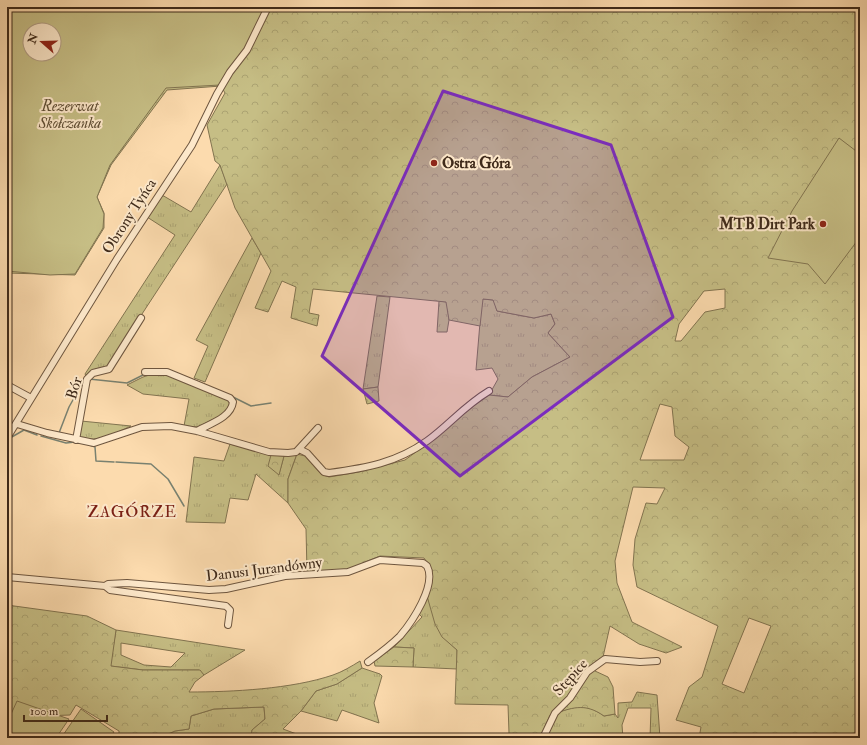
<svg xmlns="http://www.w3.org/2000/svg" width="867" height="745" viewBox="0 0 867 745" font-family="'IM FELL Double Pica',serif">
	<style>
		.grass { fill: url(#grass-tufts); stroke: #827450; fill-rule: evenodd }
		.forest { fill: url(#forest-crowns); stroke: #827450; fill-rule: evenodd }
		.park { fill: #c6be85; stroke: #827450; fill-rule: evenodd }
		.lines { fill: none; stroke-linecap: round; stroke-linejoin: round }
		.stream { stroke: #798170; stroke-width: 1.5 }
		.minor-casing { stroke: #6e563f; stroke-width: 8 }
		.minor { stroke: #fde8ca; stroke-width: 6 }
		.marked { fill: #7b2cbf; fill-opacity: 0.2; stroke: #7b2cbf; stroke-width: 3; stroke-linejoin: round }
		.poi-dot { fill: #8f2418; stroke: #fde8ca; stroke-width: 1.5 }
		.labels { text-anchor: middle; stroke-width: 4; stroke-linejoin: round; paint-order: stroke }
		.park-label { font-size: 15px; font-style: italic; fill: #614f35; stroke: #fde8ca }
		.poi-label { font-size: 15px; font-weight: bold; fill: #3f2a1a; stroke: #fde8ca; text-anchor: start }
		.street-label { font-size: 15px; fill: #3f2a1a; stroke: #fde8ca }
		.neighbourhood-label { font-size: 16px; letter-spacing: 1px; fill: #7a1f14; stroke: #fde8ca }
	</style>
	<defs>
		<pattern id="grass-tufts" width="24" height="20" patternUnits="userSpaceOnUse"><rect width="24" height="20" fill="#c6be85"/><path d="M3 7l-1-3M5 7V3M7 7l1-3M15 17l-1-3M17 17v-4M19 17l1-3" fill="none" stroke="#aba372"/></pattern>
		<pattern id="forest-crowns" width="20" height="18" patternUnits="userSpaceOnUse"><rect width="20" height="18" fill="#c6be85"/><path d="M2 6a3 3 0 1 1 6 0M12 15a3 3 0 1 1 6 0" fill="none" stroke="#aba372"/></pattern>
	</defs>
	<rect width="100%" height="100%" fill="#fcdbae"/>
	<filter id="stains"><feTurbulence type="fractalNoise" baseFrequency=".005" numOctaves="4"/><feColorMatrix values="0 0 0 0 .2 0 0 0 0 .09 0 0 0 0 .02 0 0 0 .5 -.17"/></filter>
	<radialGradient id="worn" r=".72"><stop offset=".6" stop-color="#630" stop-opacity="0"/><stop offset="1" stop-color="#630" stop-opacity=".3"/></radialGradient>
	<path class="grass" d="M220,165L227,184L108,366L95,369L86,376L85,374L175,235L147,217L162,195L191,212Z
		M252,238L261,253L205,382L194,378L208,346L196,340Z
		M377,296L390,297L378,387L363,389Z
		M482,299L494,300L497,311L534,318L551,314L555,324L548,333L570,357L532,377L508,397L489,395L498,379L492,368L476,370Z
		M439,301L447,302L449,320L447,332H437Z
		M156,373H164L224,397L230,402L226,413L197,427L184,426L189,399L143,394L127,385L143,377Z
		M81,421L131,426C113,434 99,442 80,438L78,432Z
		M230,444L271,455L279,474L284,456L297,454L288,479V503L256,474L248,500L230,498L225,523L186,522L194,457L224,461Z
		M427,596L443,637L457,650V669L413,667L414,648L394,647L422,617L418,613Z
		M116,630L245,650L204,675L199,670H143L110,666ZM121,643L185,653L171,667L144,665L121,655Z
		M362,668L380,674L382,676L374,703L379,723L342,710L337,721L301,711L316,691L337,684Z
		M637,692L657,695L660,738H650L651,708H628L622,725L623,738H546L556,713C576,706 586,703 604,716L615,714L618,718V703L632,702Z
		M264,707L265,719L252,730L251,738L161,737L175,731L189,729L191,716L214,709Z"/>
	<path class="forest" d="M7,7H803L817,9L818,7H860V738H699L701,727L676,720L689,687L702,677L718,626L637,587L633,565L635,539L646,503L657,504L665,488L633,487L615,561L617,583L632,622L682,647L666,653L639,644L610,626L603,657L595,662V671L608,677L613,687L615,714L604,716C584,702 572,708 550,715L540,738H505L509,733L508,705L455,704L457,650L442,637L435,624L427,596L432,570L424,558L380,556L365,562L348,572H307L306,529L288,503V479L297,454L305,456L321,474L329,477L359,472L405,460L431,441L459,415L489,395L508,397L532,377L570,357L548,333L555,324L551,314L534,318L497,311L493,300L483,299L480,326L449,320L446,302L313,289L309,313L319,315L317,326L291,318L296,287L282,281L268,312L255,308L271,271L235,208L220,165L215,161L207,125L225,93L221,86L167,90L111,165L97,197L104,213V228L75,275L7,273ZM30,30H54V54H30ZM725,289V308L705,312L681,341H675L679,324L704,291ZM660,404L672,407L675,436L689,447L684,460H640ZM749,618L771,626L744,693L722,684Z
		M378,387L379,401L367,404L363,389Z
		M271,455L284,456L279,475L268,466Z
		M7,605L87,616L116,630L111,666L143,670H200L204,675L195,682L189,692C232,692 292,689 333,675C342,672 352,666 360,661L362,668L337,684L316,691L301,711L283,729L302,736V738H251L252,730L265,719L264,707L214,709L191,716L189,729L175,731L161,737L119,738V731L76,705L70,715L42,716L7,738Z
		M394,647L414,648L413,667L375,666L374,661Z"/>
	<path class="park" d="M7,7H265L248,46L220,85L166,88L110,165L97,197L104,214L103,228L75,274L50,275L7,271ZM30,30H54V54H30Z
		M839,138L860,154V237L825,284L808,264L768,258L792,211Z
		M17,701L69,719L56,738H7V723Z
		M81,709L114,732L110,738H61Z"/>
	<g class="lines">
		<path class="stream" d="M176,373L206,385
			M89,379L127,383L143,375
			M233,397L251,406L271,403
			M59,433L69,407L83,382
			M41,436L66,443L75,442
			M10,438L24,430L37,435
			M87,444L95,447L96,461L114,462
			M116,462L151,464L168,479L184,506"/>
		<g class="minor-casing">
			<path id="minor" d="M145,372H167L230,398L233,402C231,418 209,424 197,431
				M7,385L31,398
				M17,424L47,433L94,443L142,427L171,426L197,431L269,452L288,453L296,452L318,428
				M7,438L117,259L192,145L217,94L230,72L247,50L268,7
				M76,440L87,379L93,373L109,369L141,318
				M299,449L307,453L324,472L329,473C366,468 396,463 427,441C449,425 464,406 489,391
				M7,577L105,586L108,584L127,583L209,590L226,589L285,576L348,572L380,560L423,563L427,566C437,585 412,622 400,636C390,646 379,654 368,662
				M105,586L110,590L226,606L230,610L228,625
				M543,738L555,713L570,698L587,672L605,659L640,662L657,661"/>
		</g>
		<use href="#minor" class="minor"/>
	</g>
	<path class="marked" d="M443,91L611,145L673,317L460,476L322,356Z"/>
	<g class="poi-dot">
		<circle cx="434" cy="163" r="4"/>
		<circle cx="823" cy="224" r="4"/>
	</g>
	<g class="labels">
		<g class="park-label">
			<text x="70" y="111">Rezerwat<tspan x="70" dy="17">Skołczanka</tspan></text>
		</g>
		<g class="poi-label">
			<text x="442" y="168">Ostra Góra</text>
			<text x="815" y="229" text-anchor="end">MTB Dirt Park</text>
		</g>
		<g class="street-label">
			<text transform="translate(129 216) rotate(-57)" y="5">Obrony Tyńca</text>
			<text transform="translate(74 388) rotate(-73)" y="5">Bór</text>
			<text transform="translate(264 569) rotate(-7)" y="5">Danusi Jurandówny</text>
			<text transform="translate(570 677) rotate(-48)" y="5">Stępice</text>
		</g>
		<g class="neighbourhood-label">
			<text x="132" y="517">ZAGÓRZE</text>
		</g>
	</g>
	<rect width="867" height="745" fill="none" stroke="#fcdbae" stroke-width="24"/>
	<rect x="8" y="8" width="851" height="729" fill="none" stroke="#3f2a1a" stroke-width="2"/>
	<rect x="12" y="12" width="843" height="721" fill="none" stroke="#3f2a1a"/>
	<g transform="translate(42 42) rotate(290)"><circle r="19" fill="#fde8ca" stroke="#b19c84"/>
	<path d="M0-3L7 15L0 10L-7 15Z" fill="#8f2418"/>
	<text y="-6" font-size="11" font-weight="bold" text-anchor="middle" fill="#3f2a1a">N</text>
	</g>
	<path d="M24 715v6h83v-6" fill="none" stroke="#3f2a1a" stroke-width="2"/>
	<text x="30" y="715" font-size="12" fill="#3f2a1a" stroke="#fde8ca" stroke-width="3" paint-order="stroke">100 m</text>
	<rect width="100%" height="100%" filter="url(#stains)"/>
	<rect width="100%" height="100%" fill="url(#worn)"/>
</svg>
